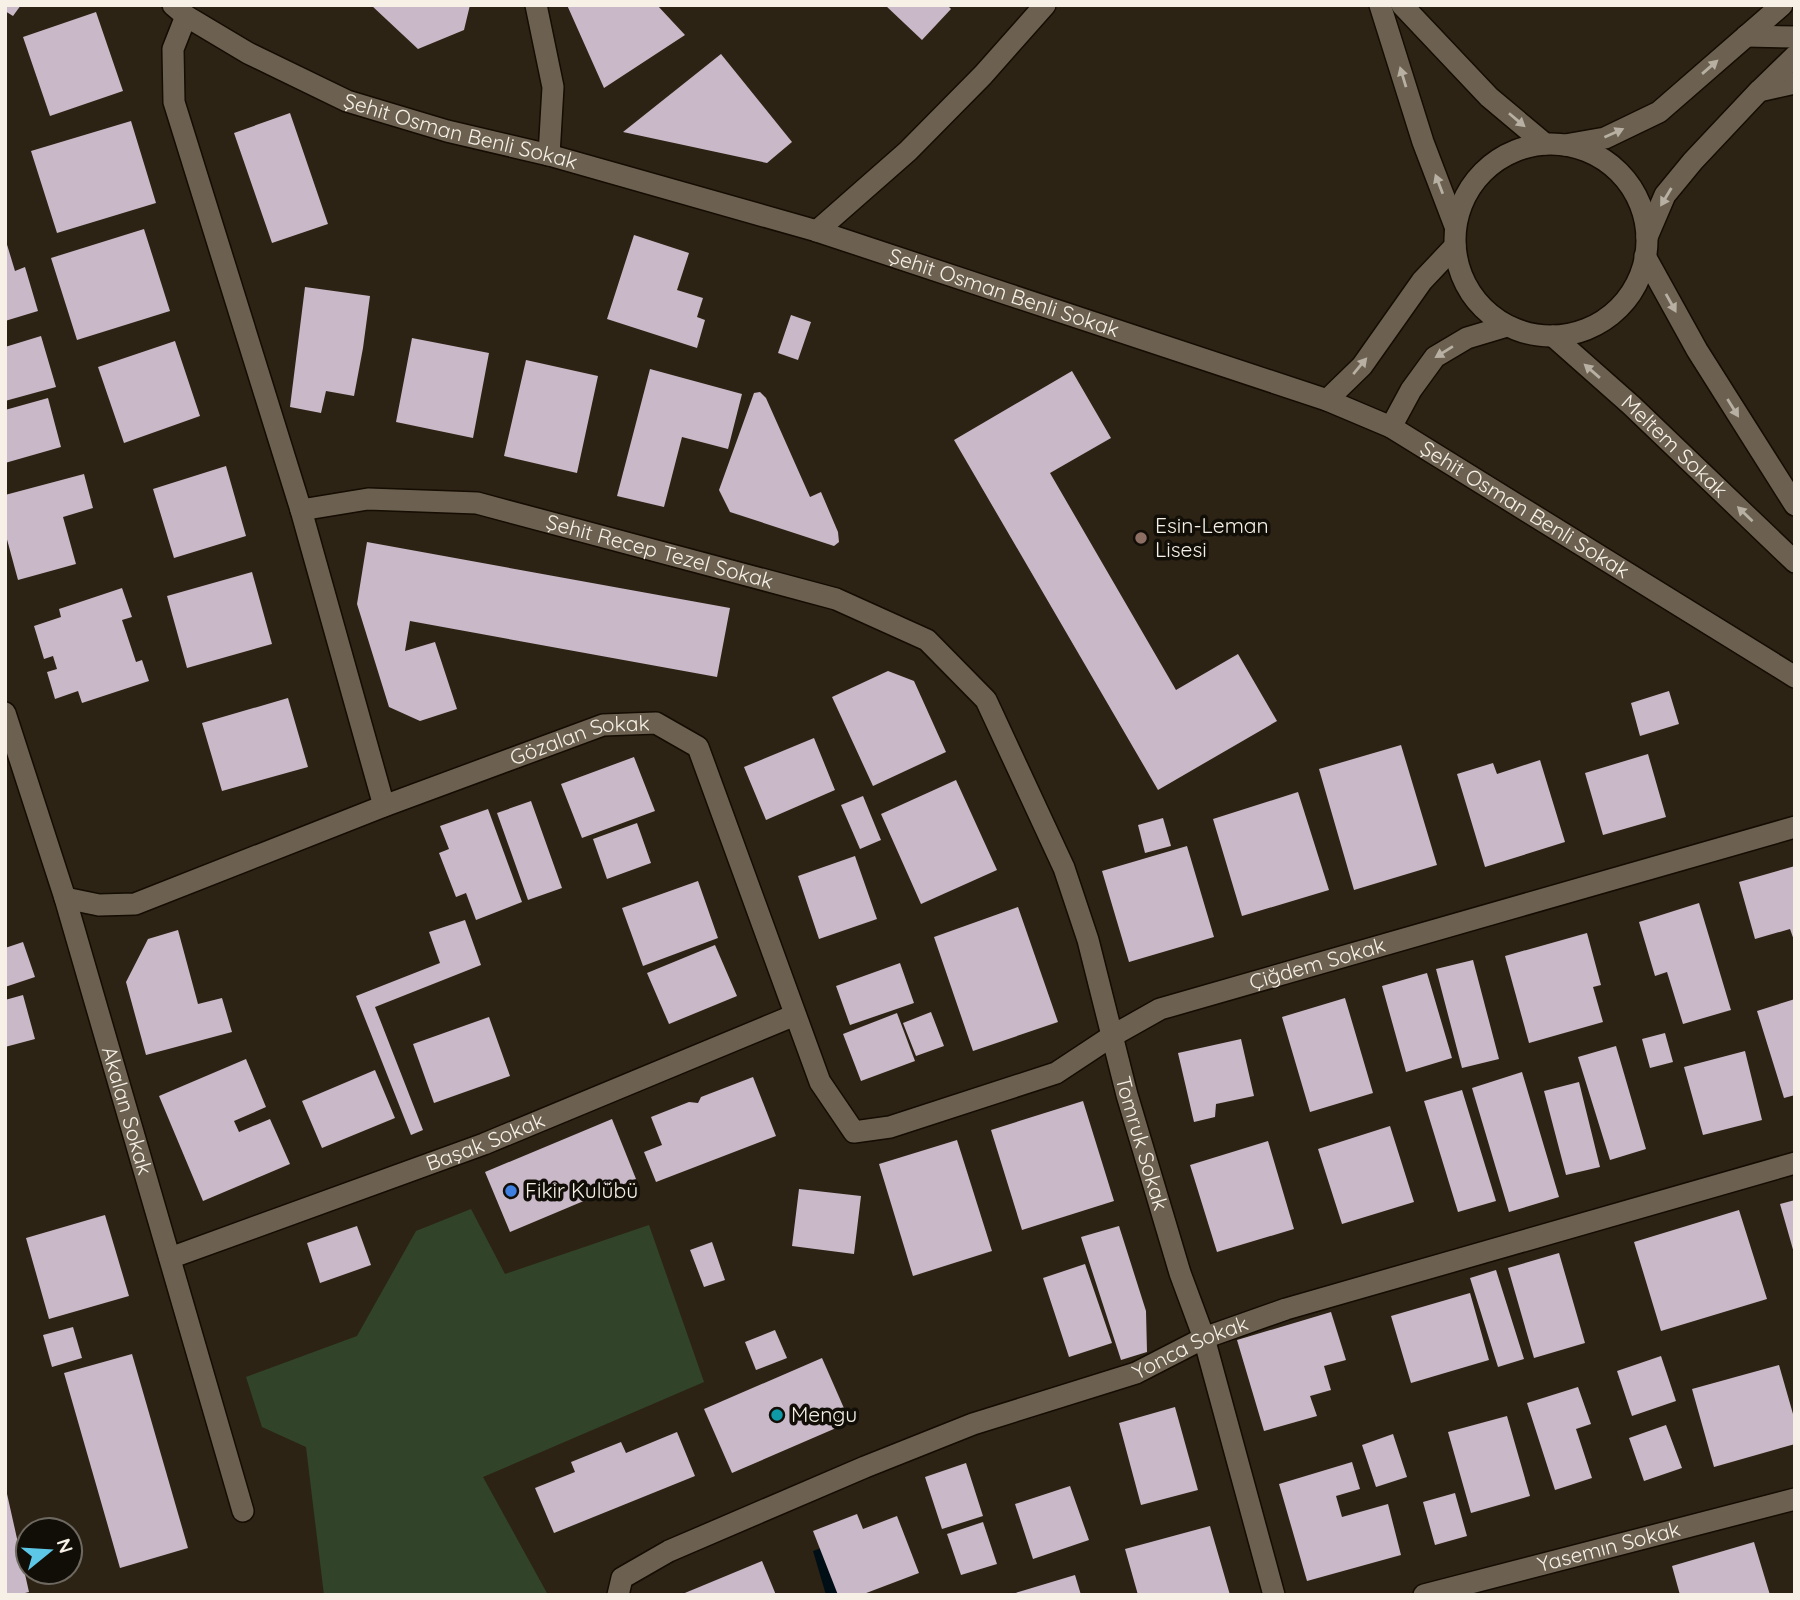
<svg xmlns="http://www.w3.org/2000/svg" width="1800" height="1600" viewBox="0 0 1800 1600" font-family="Quicksand,sans-serif">
	<style>
		.green { fill: #314429 }
		.water { fill: #000f15 }
		.building { fill: #c9b8c7 }
		.lines { fill: none; stroke-linecap: round; stroke-linejoin: round }
		.minor-casing { stroke: #150c02; stroke-width: 24 }
		.secondary-casing { stroke: #150c02; stroke-width: 24 }
		.minor { stroke: #6c6151; stroke-width: 21 }
		.secondary { stroke: #6c6151; stroke-width: 21 }
		.oneway { fill: #b8b0a3 }
		.education-dot { fill: #8d6e63; stroke: #110d07; stroke-width: 2.5 }
		.shop-dot { fill: #3f7fe0; stroke: #110d07; stroke-width: 2.5 }
		.culture-dot { fill: #0f9aa8; stroke: #110d07; stroke-width: 2.5 }
		.labels { text-anchor: middle; stroke-width: 7; stroke-linejoin: round; paint-order: stroke }
		.street-label { font-size: 21px; fill: #f6f0e6; stroke: #110d07 }
		.poi-label { font-size: 21px; fill: #f6f0e6; stroke: #110d07; text-anchor: start }
	</style>
	<rect width="100%" height="100%" fill="#2d2315"/>
	<path class="green" d="M471,1209L505,1274L649,1225L704,1382L483,1477L548,1595H324L306,1447L262,1427L246,1377L357,1336L416,1231Z"/>
	<path class="water" d="M843,1540L845,1595H826L813,1551Z"/>
	<path class="building" d="M5,5H21L13,16L5,11Z
		M371,5H470L464,30L418,49Z
		M567,5H657L685,35L604,88Z
		M885,5H947L951,9L922,40Z
		M96,12L123,91L50,116L23,37Z
		M721,54L792,142L767,163L623,132Z
		M290,113L328,224L272,243L234,133Z
		M131,121L156,203L57,233L31,151Z
		M144,229L170,311L77,340L51,258Z
		M634,235L689,253L677,290L703,298L697,317L705,320L697,348L607,319Z
		M5,238L15,271L25,267L38,311L5,321Z
		M305,287L370,296L363,348L354,396L326,391L321,413L290,407Z
		M791,315L811,322L798,360L778,353Z
		M41,336L56,387L5,401V347Z
		M412,338L489,353L473,438L396,422Z
		M175,341L200,416L124,443L98,367Z
		M526,360L598,376L577,473L504,456Z
		M650,369L742,394L728,449L682,437L664,507L617,496Z
		M1072,371L1111,438L1050,473L1176,690L1238,654L1277,721L1158,790L954,440Z
		M760,392L766,398L810,497L821,492L838,532L839,542L834,546L730,512L719,490L754,393Z
		M48,398L61,447L5,463V410Z
		M226,466L246,536L174,558L153,489Z
		M84,474L93,508L63,517L76,564L18,580L5,532V495Z
		M367,542L730,608L717,677L410,621L405,651L435,642L457,709L420,721L389,707L357,604Z
		M252,572L272,644L187,668L167,596Z
		M122,588L132,617L122,620L136,662L142,660L149,681L82,703L78,691L55,699L47,672L57,669L53,656L44,659L34,626L61,617L59,609Z
		M888,671L914,681L946,752L873,786L832,697Z
		M1669,691L1679,724L1640,736L1631,703Z
		M288,698L308,767L222,791L202,723Z
		M814,738L835,790L766,820L744,767Z
		M1401,745L1437,865L1354,890L1319,769Z
		M1648,754L1666,817L1603,835L1585,773Z
		M634,757L655,811L582,838L561,784Z
		M1540,760L1565,842L1485,867L1457,774L1493,763L1497,774Z
		M956,780L997,870L921,904L881,814Z
		M1298,792L1329,890L1242,916L1213,819Z
		M863,796L881,840L860,849L841,805Z
		M531,801L562,888L528,900L497,813Z
		M488,809L522,902L476,920L466,893L456,897L439,853L449,849L440,826Z
		M1163,818L1171,846L1145,853L1138,825Z
		M637,823L651,863L607,879L593,839Z
		M1187,846L1214,937L1129,962L1102,871Z
		M855,856L877,919L819,939L798,876Z
		M1795,866V943L1790,929L1755,939L1739,882Z
		M698,881L718,938L643,966L622,908Z
		M1699,903L1731,1010L1683,1024L1667,972L1655,976L1639,922Z
		M1018,907L1058,1022L973,1051L934,937Z
		M465,920L481,965L375,1007L423,1130L411,1135L356,996L440,963L429,932Z
		M178,930L198,1004L222,998L232,1032L146,1055L126,982L148,939Z
		M1587,933L1601,985L1593,987L1603,1022L1529,1043L1505,956Z
		M23,942L35,977L5,987V948Z
		M715,945L737,996L669,1024L647,973Z
		M1473,960L1499,1059L1462,1068L1436,969Z
		M900,963L914,1003L850,1025L836,986Z
		M1427,973L1452,1058L1406,1072L1382,986Z
		M23,995L35,1039L5,1047V1000Z
		M1345,998L1373,1093L1310,1112L1282,1017Z
		M1795,999V1095L1784,1098L1757,1011Z
		M931,1012L944,1046L916,1056L903,1023Z
		M897,1013L915,1061L861,1081L843,1034Z
		M489,1017L510,1076L434,1103L413,1044Z
		M1665,1033L1673,1062L1650,1068L1642,1039Z
		M1241,1039L1254,1096L1216,1104L1215,1117L1194,1122L1178,1053Z
		M1616,1046L1646,1149L1610,1160L1578,1057Z
		M1745,1051L1762,1120L1703,1135L1684,1067Z
		M246,1059L266,1107L234,1121L239,1132L270,1119L290,1164L203,1201L159,1096Z
		M375,1070L395,1118L322,1148L302,1101Z
		M1522,1072L1559,1197L1509,1212L1472,1088Z
		M753,1077L776,1136L656,1182L644,1152L662,1145L651,1117L689,1102L698,1103L701,1097Z
		M1579,1082L1600,1167L1566,1175L1544,1091Z
		M1462,1090L1496,1201L1458,1212L1424,1101Z
		M1083,1101L1114,1201L1022,1230L991,1130Z
		M612,1119L636,1179L510,1232L485,1172Z
		M1390,1126L1414,1202L1342,1224L1318,1149Z
		M957,1140L992,1251L913,1276L879,1164Z
		M1268,1141L1294,1229L1217,1252L1190,1165Z
		M799,1189L861,1196L854,1254L792,1246Z
		M1795,1200V1253H1794L1780,1204Z
		M1739,1210L1767,1299L1661,1331L1634,1242Z
		M105,1215L129,1296L49,1319L26,1238Z
		M357,1226L371,1265L320,1283L307,1243Z
		M1119,1226L1146,1311L1147,1352L1121,1360L1081,1237Z
		M712,1242L725,1280L704,1287L690,1250Z
		M1559,1253L1585,1343L1534,1358L1508,1268Z
		M1085,1264L1112,1343L1069,1357L1043,1278Z
		M1496,1270L1524,1359L1498,1367L1470,1278Z
		M1470,1293L1489,1360L1411,1383L1391,1316Z
		M1331,1312L1346,1360L1324,1366L1331,1390L1310,1396L1317,1416L1264,1431L1237,1340Z
		M73,1327L82,1358L52,1367L43,1335Z
		M775,1330L787,1358L756,1370L745,1342Z
		M132,1354L188,1548L120,1568L64,1373Z
		M1661,1356L1676,1401L1632,1416L1617,1371Z
		M822,1358L850,1422L732,1473L704,1409Z
		M1779,1365L1795,1421V1444L1714,1467L1692,1389Z
		M1578,1387L1591,1424L1576,1429L1592,1478L1555,1490L1527,1403Z
		M1175,1407L1198,1490L1141,1505L1119,1423Z
		M1507,1416L1530,1496L1471,1513L1448,1432Z
		M1666,1425L1682,1468L1644,1481L1629,1438Z
		M677,1432L695,1476L554,1533L535,1488L575,1472L571,1462L621,1442L626,1453Z
		M1393,1434L1407,1477L1376,1487L1362,1445Z
		M1352,1462L1360,1489L1336,1496L1342,1517L1388,1504L1401,1555L1307,1581L1279,1484Z
		M966,1463L983,1516L942,1529L925,1477Z
		M5,1485L29,1592L17,1595H5Z
		M1070,1486L1089,1540L1033,1559L1015,1504Z
		M1455,1493L1467,1536L1435,1545L1423,1502Z
		M857,1514L863,1529L897,1516L919,1573L861,1595H838L813,1531Z
		M983,1522L997,1564L961,1575L947,1534Z
		M1210,1526L1230,1595H1138L1125,1549Z
		M1754,1542L1770,1595H1680L1672,1566Z
		M762,1561L776,1595H680Z
		M1075,1575L1081,1595H1012V1594Z"/>
	<g class="lines">
		<g class="minor-casing">
			<g id="minor">
				<path id="s1" d="M173,5L186,16L248,53L347,101L447,131L549,155L817,231L1327,400L1391,427L1795,677"/>
				<path d="M536,5L553,87L549,155"/>
				<path d="M186,16L173,49L174,102L301,510L384,806"/>
				<path d="M1746,36L1795,37"/>
				<path d="M1759,91L1795,83"/>
				<path d="M1565,145L1605,138L1659,112L1782,5"/>
				<path d="M817,231L908,151L983,75L1045,5"/>
				<path d="M1647,237L1665,195L1693,161L1758,92L1795,56"/>
				<path d="M1327,400L1362,366L1422,281L1455,246"/>
				<path d="M1391,427L1411,390L1435,357L1467,338L1507,326"/>
				<path id="s2" d="M301,510L368,499L477,503L836,599L927,640L986,700L1064,868L1088,940L1127,1095L1180,1273L1204,1338L1274,1595"/>
				<path id="s3" d="M5,713L65,898L243,1511"/>
				<path id="s4" d="M65,898L99,905L135,904L384,806L603,725L656,723L698,747L820,1082L854,1132L890,1127L1056,1073L1112,1036L1160,1009L1795,827"/>
				<path id="s5" d="M170,1258L484,1144L795,1015"/>
				<path id="s6" d="M618,1595L622,1578L669,1551L865,1467L973,1424L1136,1373L1204,1338L1286,1309L1795,1163"/>
				<path id="s7" d="M1424,1595L1795,1499"/>
			</g>
		</g>
		<g class="secondary-casing">
			<g id="secondary">
				<path d="M1380,5L1423,142L1455,226"/>
				<path d="M1402,5L1489,97L1545,144"/>
				<circle cx="1551" cy="240" r="96"/>
				<path d="M1645,256L1697,350L1795,505"/>
				<path id="s8" d="M1553,336L1631,405L1795,562"/>
			</g>
		</g>
		<use href="#minor" class="minor"/>
		<use href="#secondary" class="secondary"/>
	</g>
	<defs><path id="oneway-solid" d="M-6-.8H1V-3.2L6.5 0L1 3.2V.8H-6Z" transform="scale(1.75)"/></defs>
	<g class="oneway">
		<use href="#oneway-solid" transform="translate(1710 67) rotate(-41)"/>
		<use href="#oneway-solid" transform="translate(1403 77) rotate(-107)"/>
		<use href="#oneway-solid" transform="translate(1517 120) rotate(40)"/>
		<use href="#oneway-solid" transform="translate(1614 133) rotate(-24)"/>
		<use href="#oneway-solid" transform="translate(1439 184) rotate(-111)"/>
		<use href="#oneway-solid" transform="translate(1666 197) rotate(121)"/>
		<use href="#oneway-solid" transform="translate(1671 303) rotate(61)"/>
		<use href="#oneway-solid" transform="translate(1444 352) rotate(148)"/>
		<use href="#oneway-solid" transform="translate(1360 366) rotate(-50)"/>
		<use href="#oneway-solid" transform="translate(1592 371) rotate(-139)"/>
		<use href="#oneway-solid" transform="translate(1733 408) rotate(58)"/>
		<use href="#oneway-solid" transform="translate(1745 514) rotate(-136)"/>
	</g>
	<circle class="education-dot" cx="1141" cy="538" r="7"/>
	<circle class="shop-dot" cx="511" cy="1191" r="7"/>
	<circle class="culture-dot" cx="777" cy="1415" r="7"/>
	<g class="labels">
		<g class="street-label">
			<text dy="7" stroke="none"><textPath href="#s1" startOffset="317">Şehit Osman Benli Sokak</textPath></text>
			<text dy="7" stroke="none"><textPath href="#s1" startOffset="884">Şehit Osman Benli Sokak</textPath></text>
			<text dy="7" stroke="none"><textPath href="#s8" startOffset="164">Meltem Sokak</textPath></text>
			<text dy="7" stroke="none"><textPath href="#s1" startOffset="1451">Şehit Osman Benli Sokak</textPath></text>
			<text dy="7" stroke="none"><textPath href="#s2" startOffset="366">Şehit Recep Tezel Sokak</textPath></text>
			<text dy="7" stroke="none"><textPath href="#s4" startOffset="546">Gözalan Sokak</textPath></text>
			<text dy="7" stroke="none"><textPath href="#s4" startOffset="1587">Çiğdem Sokak</textPath></text>
			<text dy="7" stroke="none"><textPath href="#s3" startOffset="416">Akalan Sokak</textPath></text>
			<text dy="7" stroke="none"><textPath href="#s5" startOffset="336">Başak Sokak</textPath></text>
			<text dy="7" stroke="none"><textPath href="#s2" startOffset="1204">Tomruk Sokak</textPath></text>
			<text dy="7" stroke="none"><textPath href="#s6" startOffset="632">Yonca Sokak</textPath></text>
			<text dy="7" stroke="none"><textPath href="#s7" startOffset="191">Yasemın Sokak</textPath></text>
		</g>
		<g class="poi-label">
			<text x="1155" y="533">Esin-Leman<tspan x="1155" dy="24">Lisesi</tspan></text>
			<text x="525" y="1198">Fikir Kulübü</text>
			<text x="791" y="1422">Mengu</text>
		</g>
	</g>
	<rect width="1800" height="1600" fill="none" stroke="#f6f0e6" stroke-width="14"/>
	<g transform="translate(49 1551) rotate(72)"><circle r="33" fill="#110d07" stroke="#6d6860" stroke-width="2"/>
	<path d="M0-5L12 26L0 18L-12 26Z" fill="#5dc7e8"/>
	<text y="-10" font-size="19" font-weight="bold" text-anchor="middle" fill="#f6f0e6">N</text>
	</g>
</svg>
